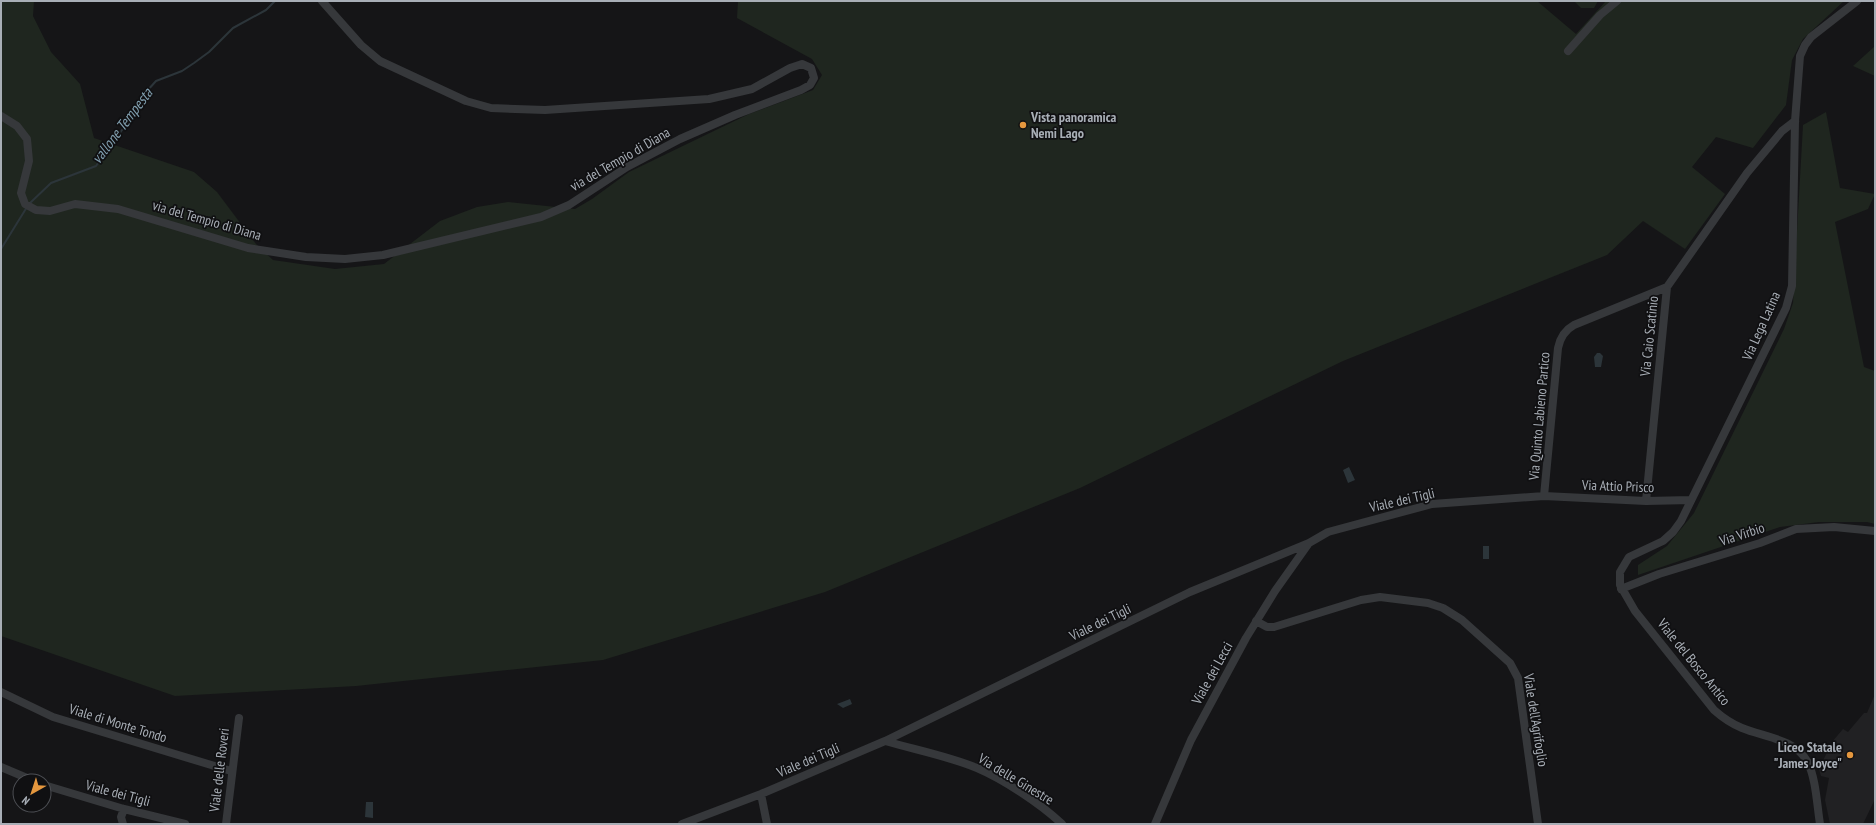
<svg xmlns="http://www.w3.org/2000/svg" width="1876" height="825" viewBox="0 0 1876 825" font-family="'PT Sans Narrow',sans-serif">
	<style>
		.built { fill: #212123 }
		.green { fill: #1f261f }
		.water { fill: #2c353a }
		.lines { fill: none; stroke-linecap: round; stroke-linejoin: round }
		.stream { stroke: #2c353a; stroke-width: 2 }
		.street { stroke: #36383b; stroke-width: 8 }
		.poi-dot { fill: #e5973e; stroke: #101012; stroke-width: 1.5 }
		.labels { text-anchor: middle; stroke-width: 3.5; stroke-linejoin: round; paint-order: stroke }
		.poi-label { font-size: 14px; font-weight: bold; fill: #a8aeb6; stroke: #101012; text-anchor: start }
		.street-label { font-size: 14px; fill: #a8aeb6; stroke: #101012 }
		.water-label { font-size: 15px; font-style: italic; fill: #819faf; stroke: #101012 }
	</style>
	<rect width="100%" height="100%" fill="#151517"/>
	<path class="built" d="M1875,694V799L1863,824H1830L1825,800L1829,778L1821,776L1819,769L1832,742L1843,729L1848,732L1864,713H1867Z"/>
	<path class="green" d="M1,1H34L33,16L51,52L80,84L94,138L194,172L217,192L256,244L273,260L335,269L384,264L440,221L477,207L508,202L575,209L592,199L629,172L749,114L813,90L822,75L812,59L737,18L738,1H1537L1576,34L1606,1H1844L1803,39L1792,60L1786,105L1753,148L1716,137L1692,167L1725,194L1685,249L1643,221L1607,255L1343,361L1080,488L825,592L603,660L356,686L175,696L1,636Z
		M1574,1H1598L1594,8H1581Z
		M1875,46V76L1853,66Z
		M1826,112L1840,188L1875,194L1868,209L1835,222L1864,367L1875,371V524L1867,522H1819L1780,527L1638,575V565L1667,546L1694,513L1784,329L1793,303L1803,125Z"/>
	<path class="water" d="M1597,353H1600L1603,356L1601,367H1595L1594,357Z
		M1349,467L1355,480L1348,483L1343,470Z
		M1483,546H1489V559H1483Z
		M850,699L852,704L843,708L837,704Z
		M366,802H373V818L365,817Z"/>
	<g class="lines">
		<path class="stream" d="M29,204L51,183L96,166L130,119L138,101L156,81L182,71L194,63L209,52L233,28L266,10L275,1
			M1,249L27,207"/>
		<path class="street" d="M1568,51L1600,15L1617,1
			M1,116L17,126L27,139L29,161L21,193L25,204L36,210L50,211L75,204L118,209L248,248L306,257L345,259L383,255L541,217L569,205L627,167L680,139L735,115L801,90L810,85L814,78L811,68L802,64L790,68L752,89L709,99L545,110L491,108L466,101L380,61L361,45L322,1
			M1544,496L1558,348C1560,338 1565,330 1574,325L1667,287
			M1646,501L1667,287L1747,173L1782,131L1795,121
			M1621,589L1659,574L1760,543L1796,529L1834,527L1875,531
			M1256,621L1267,627H1274L1361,600L1380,597L1428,603L1443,608L1462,620L1510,663L1518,678L1538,824
			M1,692L53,717L231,771
			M885,741C916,750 948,756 977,768C1003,779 1041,804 1062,824
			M1,767L34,781
			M44,785L124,809L185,824
			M761,794L767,824
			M123,824L121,817L124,809
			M226,824L239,718
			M682,824L761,794L885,741L1190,592L1309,543L1328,532L1432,504L1544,496L1646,501L1691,500
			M1155,824L1191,740L1246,638L1275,591L1309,543
			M1820,824C1817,806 1816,777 1807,761C1795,739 1764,737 1742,728C1732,724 1723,718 1714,710L1635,611L1620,585V572L1629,557L1663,541L1673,532L1681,521L1786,308L1792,286L1795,121L1800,56L1805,45L1811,37L1857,1"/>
	</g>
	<g class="poi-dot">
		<circle cx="1023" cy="125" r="4"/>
		<circle cx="1850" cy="755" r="4"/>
	</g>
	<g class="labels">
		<g class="poi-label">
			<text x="1031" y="122">Vista panoramica<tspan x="1031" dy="16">Nemi Lago</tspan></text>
			<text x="1842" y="752" text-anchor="end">Liceo Statale<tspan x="1842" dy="16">"James Joyce"</tspan></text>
		</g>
		<g class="street-label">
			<text transform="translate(620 159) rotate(-30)" y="5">via del Tempio di Diana</text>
			<text transform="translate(207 220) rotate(16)" y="5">via del Tempio di Diana</text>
			<text transform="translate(1761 326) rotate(-66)" y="5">Via Lega Latina</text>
			<text transform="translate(1649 336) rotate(-84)" y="5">Via Caio Scatinio</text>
			<text transform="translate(1539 416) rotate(-85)" y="5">Via Quinto Labieno Partico</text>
			<text transform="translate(1618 486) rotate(2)" y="5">Via Attio Prisco</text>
			<text transform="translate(1402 500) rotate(-13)" y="5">Viale dei Tigli</text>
			<text transform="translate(1742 534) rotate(-18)" y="5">Via Virbio</text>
			<text transform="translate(1100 622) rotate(-26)" y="5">Viale dei Tigli</text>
			<text transform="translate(1694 662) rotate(51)" y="5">Viale del Bosco Antico</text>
			<text transform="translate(1212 673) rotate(-61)" y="5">Viale dei Lecci</text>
			<text transform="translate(1536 720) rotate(81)" y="5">Viale dell'Agrifoglio</text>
			<text transform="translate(118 723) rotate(17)" y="5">Viale di Monte Tondo</text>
			<text transform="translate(808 760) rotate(-23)" y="5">Viale dei Tigli</text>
			<text transform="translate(219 770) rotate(-83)" y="5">Viale delle Roveri</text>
			<text transform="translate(1016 779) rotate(31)" y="5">Via delle Ginestre</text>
			<text transform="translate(118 793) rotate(15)" y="5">Viale dei Tigli</text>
		</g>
		<g class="water-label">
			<text transform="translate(122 126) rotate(-53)" y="5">vallone Tempesta</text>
		</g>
	</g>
	<rect width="1876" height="825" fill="none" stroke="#a8aeb6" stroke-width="4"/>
	<g transform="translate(32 793) rotate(219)"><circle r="19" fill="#101012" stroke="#4d4f54"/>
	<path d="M0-3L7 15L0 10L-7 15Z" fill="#e5973e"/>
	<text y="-6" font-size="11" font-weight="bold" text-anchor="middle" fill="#a8aeb6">N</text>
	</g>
</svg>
